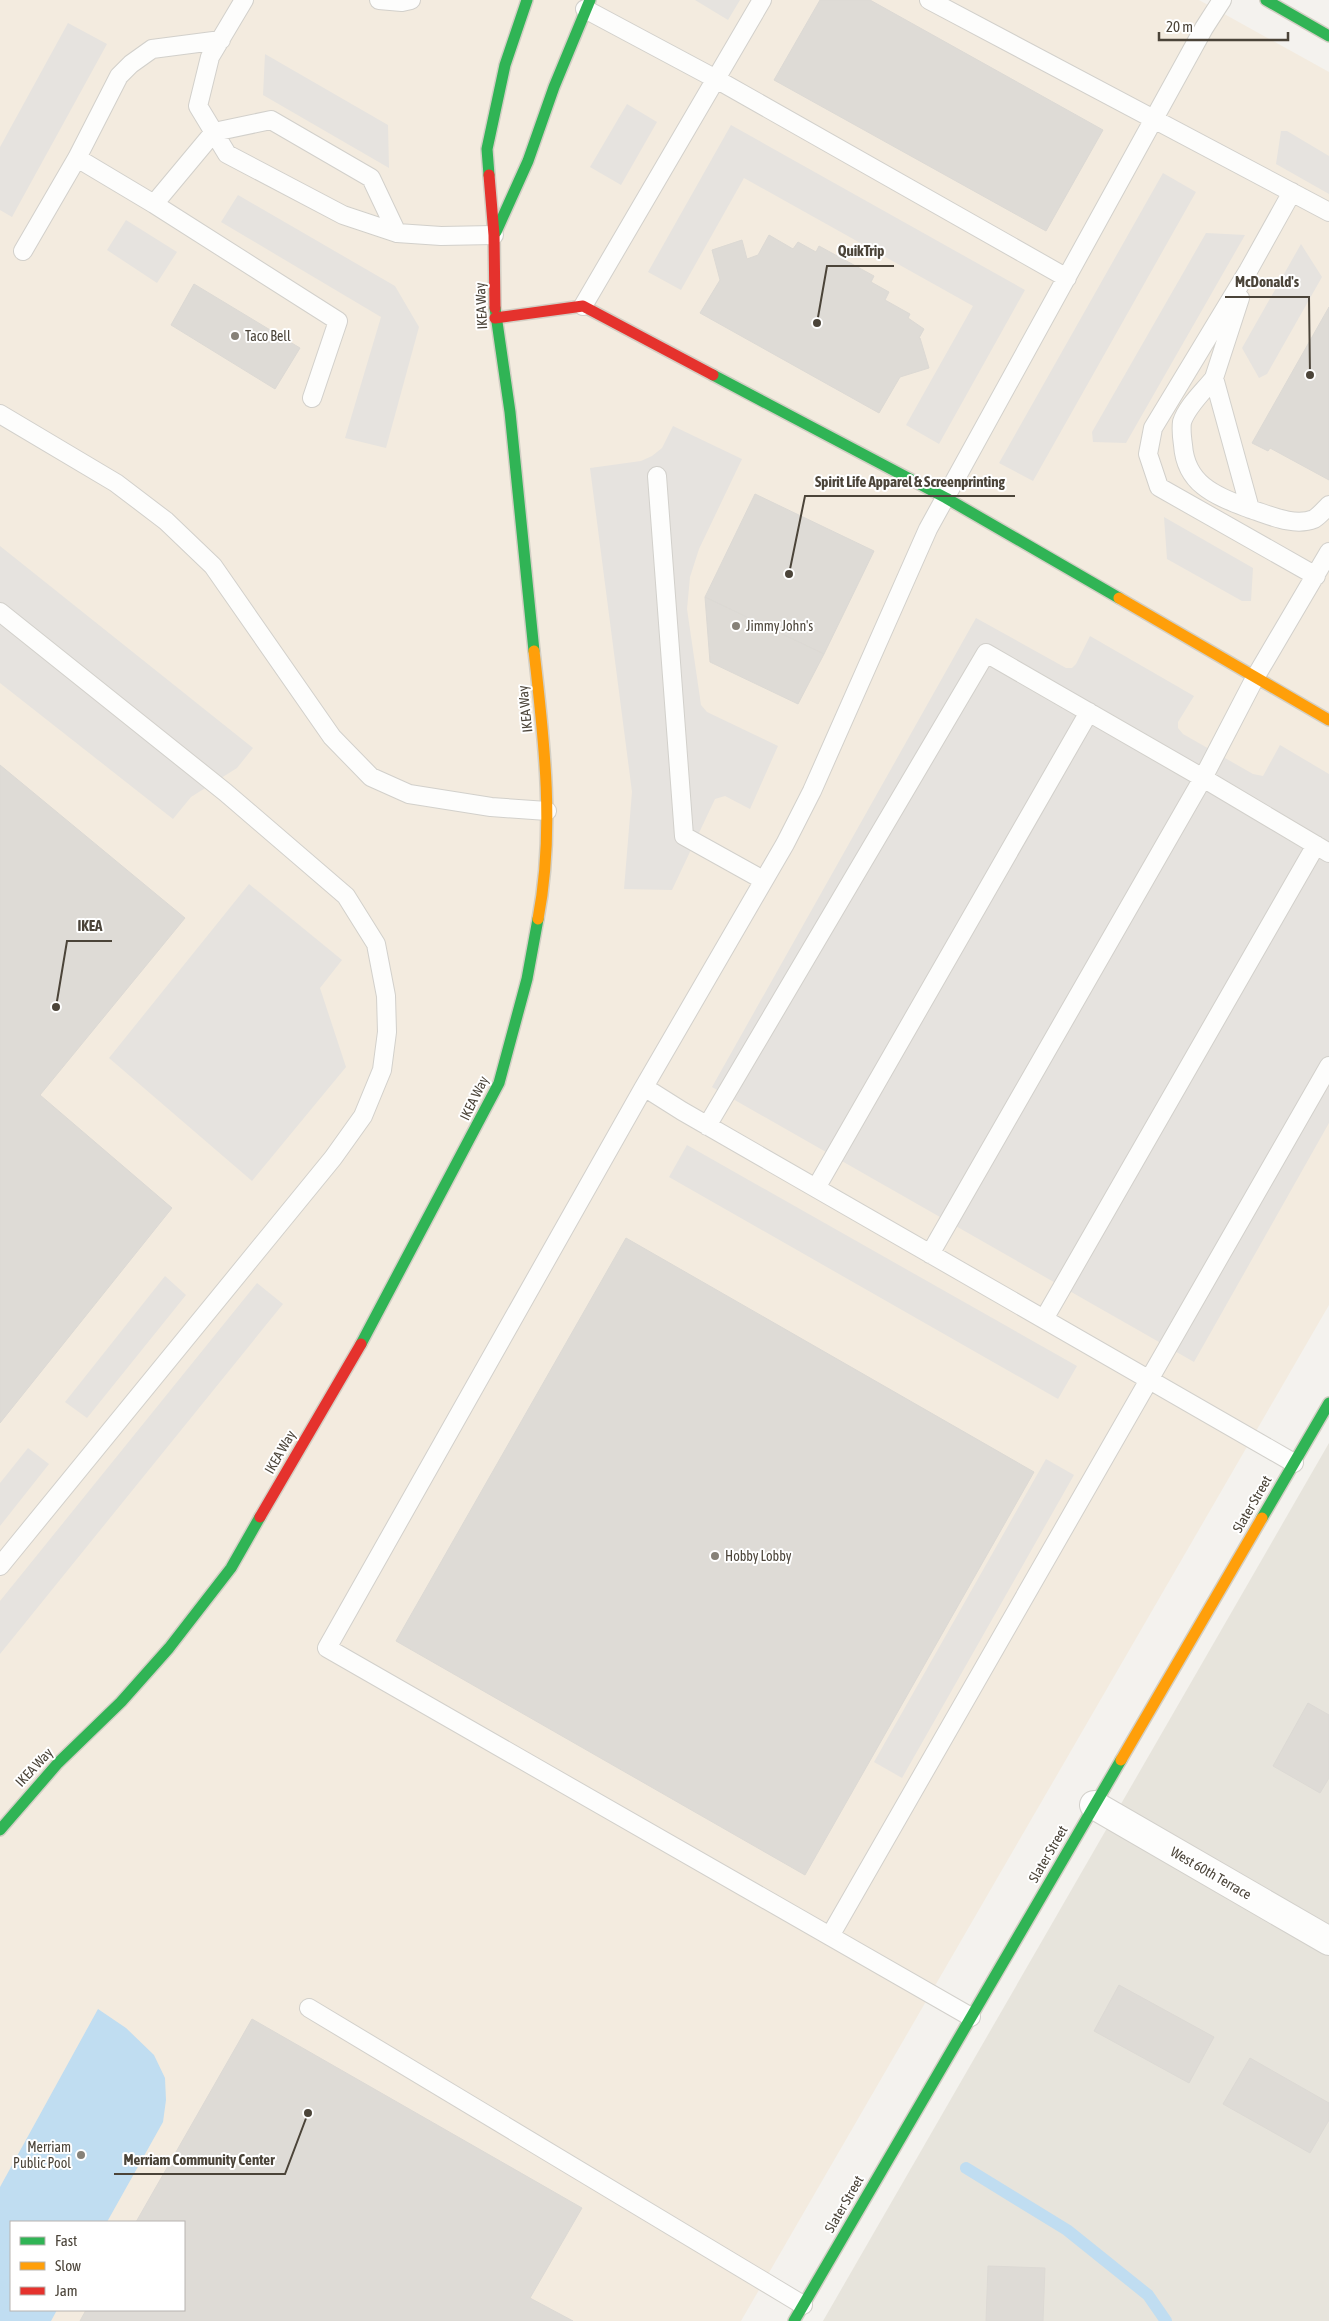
<svg xmlns="http://www.w3.org/2000/svg" width="1329" height="2321" viewBox="0 0 1329 2321" font-family="'Asap Condensed',sans-serif">
	<style>
		.residential { fill: #e7e4dc }
		.commercial { fill: #f3ebdf; fill-rule: evenodd }
		.parking { fill: #e6e3df }
		.water { fill: #c0ddf1 }
		.lines { fill: none; stroke-linecap: round; stroke-linejoin: round }
		.stream { stroke: #c0ddf1; stroke-width: 12 }
		.building { fill: #dedbd6; stroke: #dcd9d4 }
		.lane-casing { stroke: #d2d0cb; stroke-width: 20 }
		.street-casing { stroke: #d2d0cb; stroke-width: 30 }
		.fast-casing { stroke: #d3cfc5; stroke-width: 14 }
		.slow-casing { stroke: #d3cfc5; stroke-width: 14 }
		.jam-casing { stroke: #d3cfc5; stroke-width: 14 }
		.lane { stroke: #fdfdfc; stroke-width: 18 }
		.street { stroke: #fdfdfc; stroke-width: 28 }
		.fast { stroke: #30b455; stroke-width: 11 }
		.slow { stroke: #ff9f0a; stroke-width: 11 }
		.jam { stroke: #e5322d; stroke-width: 11 }
		.poi-dot { fill: #868178; stroke: #fff; stroke-width: 2 }
		.labels { text-anchor: middle; stroke-width: 4; stroke-linejoin: round; paint-order: stroke }
		.street-label { font-size: 14px; fill: #4b4439; stroke: #fff }
		.poi-label { font-size: 14px; fill: #4b4439; stroke: #fff; text-anchor: start }
		.leader { fill: none; stroke: #4b4439; stroke-width: 2 }
		.callout-dot { fill: #4b4439; stroke: #fff; stroke-width: 2 }
		.callout-label { font-size: 15px; text-anchor: middle; font-weight: bold; fill: #4b4439; stroke: #fff; stroke-width: 4; stroke-linejoin: round; paint-order: stroke }
	</style>
	<rect width="100%" height="100%" fill="#f4f2ee"/>
	<path class="residential" d="M1329,1443V2321H823Z"/>
	<path class="commercial" d="M0,0H1199L1329,72V1305L741,2321H0ZM11,2222H184V2310H11Z"/>
	<path class="parking" d="M695,0H740L728,20Z
		M68,23L107,44L12,217L0,210V147Z
		M265,54L388,125L389,168L263,95Z
		M627,104L657,122L621,185L590,167Z
		M731,125L1025,290L939,444L906,425L973,306L744,178L681,290L648,272Z
		M1281,131H1287L1329,156V194L1276,164Z
		M1163,173L1196,192L1033,481L999,463Z
		M238,195L395,286L419,327L386,448L345,438L381,317L221,222Z
		M126,220L177,252L157,283L107,250Z
		M1206,233L1245,235L1126,443L1093,442L1092,432Z
		M1301,244L1322,277L1267,374L1259,378L1242,348Z
		M673,426L742,459L699,549L690,577L687,609L701,705L707,712L778,746L750,809L725,796L715,799L672,890L624,889L632,792L590,468L641,461L652,456L662,448Z
		M1164,517L1253,568L1251,601H1242L1167,559Z
		M0,546L253,748L237,768L191,797L173,819L0,683Z
		M976,618L1066,668H1072L1076,664L1090,636L1194,696L1178,722V728L1183,734L1253,774L1263,776L1280,745L1329,774V1123L1194,1362L712,1087Z
		M249,884L342,960L320,988L346,1067L252,1181L109,1058Z
		M687,1145L1077,1366L1058,1399L669,1177Z
		M165,1276L186,1295L87,1418L65,1402Z
		M257,1283L283,1304L0,1654V1601Z
		M28,1448L49,1464L0,1526V1483Z
		M1046,1459L1074,1475L902,1778L874,1762Z"/>
	<path class="water" d="M98,2009L126,2028L154,2055L165,2078L166,2100L163,2122L107,2222H11V2310H57L51,2321H0V2187Z"/>
	<g class="lines">
		<path class="stream" d="M966,2168L1067,2230L1148,2295L1166,2321"/>
	</g>
	<path class="building" d="M820,0H870L1103,130L1046,231L774,80Z
		M769,235L793,249L798,242L816,252L819,246L874,276L871,282L889,292L885,300L910,314L908,318L924,329L919,338H920L929,368L900,377L879,413L700,313L720,280L712,250L742,240L747,259L758,255Z
		M194,284L300,348L275,389L171,325Z
		M1329,307V480L1270,448L1268,451L1252,443Z
		M755,494L874,551L824,654L705,597Z
		M705,597L824,654L798,704L710,662Z
		M0,765L185,918L40,1095L172,1208L0,1423Z
		M626,1238L1034,1472L805,1875L396,1641Z
		M1308,1703L1329,1715V1778L1320,1793L1273,1766Z
		M1119,1985L1214,2037L1189,2083L1094,2031Z
		M252,2019L582,2208L530,2298L573,2321H80L86,2310H184V2222H136Z
		M1250,2058L1329,2103V2120L1310,2153L1223,2104Z
		M988,2266L1045,2268L1043,2321H986Z"/>
	<g class="lines">
		<g class="lane-casing">
			<path id="lane" d="M244,0L210,57L198,106L227,154L343,215L397,233L441,236L494,235
				M379,0L402,2L411,0
				M929,0L1329,212
				M1222,0L1204,28L928,529L812,791L785,844L644,1087L682,1111L1294,1463
				M585,9L716,79L1067,278
				M77,158L154,204L214,132L271,120L371,178L397,233
				M1292,192L1248,271L1153,428L1148,454L1159,487L1316,576
				M154,204L338,321L312,398
				M23,251L77,158L119,76L131,64L152,49L221,40
				M1240,298L1214,378L1250,509C1269,515 1294,527 1314,519C1319,516 1324,510 1329,505
				M583,306L762,0
				M1214,378C1204,391 1187,406 1182,422C1181,429 1182,438 1183,445C1186,486 1217,496 1250,509
				M0,414L116,483L166,521L213,566L332,737L371,777L409,794L491,807L547,811
				M657,476L684,836L763,880
				M0,612L225,792L346,896L376,944L386,996L387,1032L382,1070L363,1116L333,1158L0,1566
				M644,1087L327,1648L971,2017
				M707,1126L986,653L1203,778L1329,853
				M816,1188L1089,712
				M930,1254L1203,778L1256,676L1329,552
				M1044,1319L1316,845
				M830,1936L1329,1066
				M309,2008L803,2305"/>
		</g>
		<g class="street-casing">
			<path id="street" d="M1094,1805L1329,1941"/>
		</g>
		<g class="fast-casing">
			<path id="fast" d="M1266,0L1329,36
				M489,175L487,149L505,65L527,0
				M496,232L528,161L554,87L590,0
				M495,308L510,412L534,651
				M713,375L946,498L1119,598
				M361,1344L499,1083L527,979L538,919
				M1262,1518L1329,1403
				M0,1830L58,1763L121,1702L169,1648L231,1568L260,1517
				M794,2321L1121,1760"/>
		</g>
		<g class="slow-casing">
			<path id="slow" d="M1119,598L1329,720
				M534,651C544,739 555,831 538,919
				M1121,1760L1262,1518"/>
		</g>
		<g class="jam-casing">
			<path id="jam" d="M489,175L494,235L495,308
				M495,318L583,306L713,375
				M260,1517L361,1344"/>
		</g>
		<use href="#lane" class="lane"/>
		<use href="#street" class="street"/>
		<use href="#fast" class="fast"/>
		<use href="#slow" class="slow"/>
		<use href="#jam" class="jam"/>
	</g>
	<g class="poi-dot">
		<circle cx="235" cy="336" r="5"/>
		<circle cx="736" cy="626" r="5"/>
		<circle cx="715" cy="1556" r="5"/>
		<circle cx="81" cy="2155" r="5"/>
	</g>
	<g class="labels">
		<g class="street-label">
			<text transform="translate(481 306) rotate(-93)" y="5">IKEA Way</text>
			<text transform="translate(525 709) rotate(-96)" y="5">IKEA Way</text>
			<text transform="translate(474 1098) rotate(-64)" y="5">IKEA Way</text>
			<text transform="translate(280 1452) rotate(-60)" y="5">IKEA Way</text>
			<text transform="translate(1252 1504) rotate(-60)" y="5">Slater Street</text>
			<text transform="translate(34 1767) rotate(-47)" y="5">IKEA Way</text>
			<text transform="translate(1048 1854) rotate(-60)" y="5">Slater Street</text>
			<text transform="translate(1211 1873) rotate(30)" y="5">West 60th Terrace</text>
			<text transform="translate(844 2204) rotate(-60)" y="5">Slater Street</text>
		</g>
		<g class="poi-label">
			<text x="245" y="341">Taco Bell</text>
			<text x="746" y="631">Jimmy John's</text>
			<text x="725" y="1561">Hobby Lobby</text>
			<text x="71" y="2152" text-anchor="end">Merriam<tspan x="71" dy="16">Public Pool</tspan></text>
		</g>
	</g>
	<path class="leader" d="M817 323L827 266H894M1310 375L1309 297H1225M789 574L805 496H1015M56 1007L67 941H112M308 2113L285 2174H114"/>
	<g class="callout-dot">
		<circle cx="817" cy="323" r="5"/>
		<circle cx="1310" cy="375" r="5"/>
		<circle cx="789" cy="574" r="5"/>
		<circle cx="56" cy="1007" r="5"/>
		<circle cx="308" cy="2113" r="5"/>
	</g>
	<g class="callout-label">
		<text x="861" y="256">QuikTrip</text>
		<text x="1267" y="287">McDonald's</text>
		<text x="910" y="487">Spirit Life Apparel &amp; Screenprinting</text>
		<text x="90" y="931">IKEA</text>
		<text x="199" y="2165">Merriam Community Center</text>
	</g>
	<rect x="10" y="2221" width="175" height="90" fill="#ffffff" stroke="#b7b4b0"/>
	<rect x="20" y="2237" width="25" height="8" fill="#30b455" stroke="#b7b4b0"/>
	<text x="55" y="2246" font-size="15" fill="#4b4439">Fast</text>
	<rect x="20" y="2262" width="25" height="8" fill="#ff9f0a" stroke="#b7b4b0"/>
	<text x="55" y="2271" font-size="15" fill="#4b4439">Slow</text>
	<rect x="20" y="2287" width="25" height="8" fill="#e5322d" stroke="#b7b4b0"/>
	<text x="55" y="2296" font-size="15" fill="#4b4439">Jam</text>
	<path d="M1159 32v8h129v-8" fill="none" stroke="#4b4439" stroke-width="2.5"/>
	<text x="1166" y="32" font-size="15" fill="#4b4439" stroke="#ffffff" stroke-width="4" paint-order="stroke">20 m</text>
</svg>
